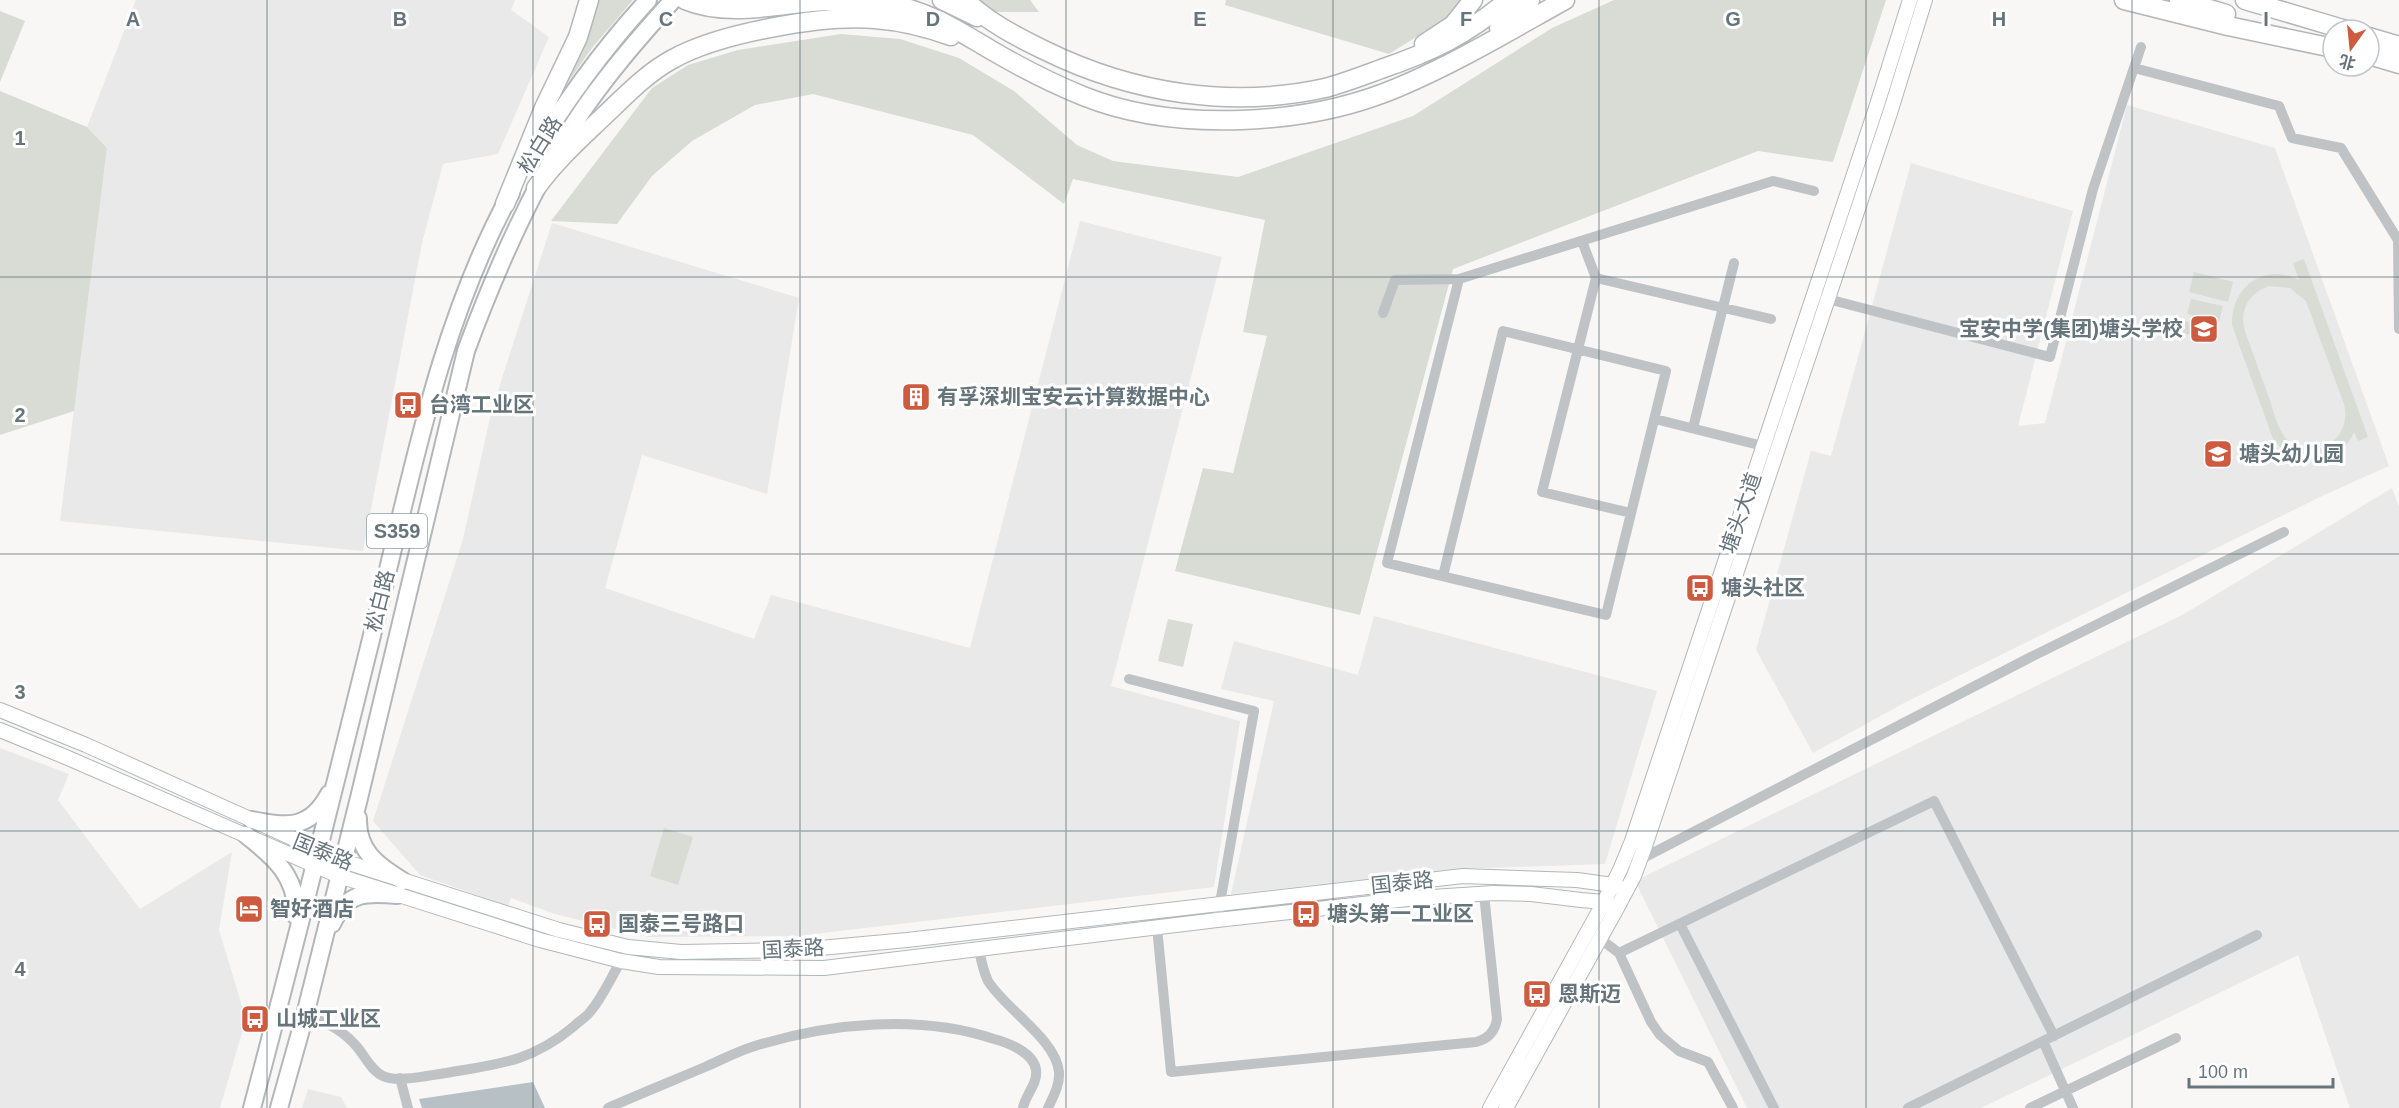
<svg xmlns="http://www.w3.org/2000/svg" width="2399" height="1108" viewBox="0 0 2399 1108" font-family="Helvetica,'Noto Sans SC',sans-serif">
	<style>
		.built { fill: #e8e9e8 }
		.green { fill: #d8dcd5; fill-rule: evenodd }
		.water { fill: #b7c1c5 }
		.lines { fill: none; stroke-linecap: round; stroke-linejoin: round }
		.secondary-casing { stroke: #b2b7ba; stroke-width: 16 }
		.primary-casing { stroke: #b3b7ba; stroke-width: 20 }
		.highway-casing { stroke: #b3b6b9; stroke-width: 21 }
		.street { stroke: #bfc3c6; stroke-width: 10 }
		.secondary { stroke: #fff; stroke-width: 14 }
		.primary { stroke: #fff; stroke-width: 16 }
		.highway { stroke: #fff; stroke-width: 18 }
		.grid { fill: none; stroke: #66747c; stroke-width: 1.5; stroke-opacity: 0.55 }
		.labels { text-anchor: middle; stroke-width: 6; stroke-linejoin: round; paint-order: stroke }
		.shield { fill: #fff; stroke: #949ea3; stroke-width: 1.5 }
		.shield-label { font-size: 20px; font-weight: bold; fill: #66747c }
		.street-label { font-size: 21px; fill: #66747c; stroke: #fff }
		.poi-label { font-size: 21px; font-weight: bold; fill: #66747c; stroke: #fff; text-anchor: start }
		.grid-label { font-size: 20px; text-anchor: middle; font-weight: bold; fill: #66747c; stroke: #fff; stroke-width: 6; stroke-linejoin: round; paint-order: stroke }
	</style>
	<rect width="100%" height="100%" fill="#f8f7f5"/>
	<path class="built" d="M136,0H515L511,10L549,37L498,154L443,164L422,243L363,551L60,521L107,148L87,127Z
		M2127,105L2275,148L2389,466L2324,495L1906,702L1813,753L1756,650L1811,451L1831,456L1911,163L2073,211L2018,426L2045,423Z
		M1080,221L1222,257L1111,686L1240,721L1214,887L797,936L648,937L555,914L511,898L508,906L420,875L373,821L463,539L492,409L552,223L799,298L767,494L642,455L605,588L754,639L771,595L970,648Z
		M2392,488L2399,507V1108H2350L2298,955L1981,1108H1747L1635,881L2184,614Z
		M1374,616L1657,691L1605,864L1454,869L1231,894L1274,701L1221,689L1234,641L1358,675Z
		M0,748L69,774L58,800L140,909L232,852L219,930L246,1019L220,1108H0Z
		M308,1089L341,1097L347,1108H302Z"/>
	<path class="green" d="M597,0H633L592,48L550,108Z
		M978,0H1030L1039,12H995Z
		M1226,0H1463L1447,18L1389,54L1225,5Z
		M1614,0H1886L1833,162L1758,151L1453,269L1360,615L1175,571L1203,468L1233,473L1267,336L1243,332L1265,220L1073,179L1064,204L973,135L813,94L755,105L692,141L652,176L617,224L551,221L652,88L688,65L738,50L841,34L900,39L959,58L1014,91L1077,145L1113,161L1238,177L1413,116L1552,28Z
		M0,11L25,21L0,82Z
		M0,91L87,127L107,148L74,411L0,435Z
		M2304,259L2368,437L2358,441L2354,432C2339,468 2295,468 2273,439L2232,325C2231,287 2264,262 2299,280L2293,263ZM2269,286L2290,288L2306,301L2344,404C2354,442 2307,468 2284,436C2277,426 2274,413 2270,401C2262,378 2253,354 2245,331C2239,310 2249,293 2269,286Z
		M2194,272L2233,282L2228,302L2189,292Z
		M2191,299L2223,306L2219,322L2187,314Z
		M2185,321L2217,329L2215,341L2182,333Z
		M1168,619L1193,624L1183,667L1158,661Z
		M664,828L693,837L678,885L650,876Z"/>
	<path class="water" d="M533,1082L545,1108H422L419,1099Z"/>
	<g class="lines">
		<g class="secondary-casing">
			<path id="secondary" d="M0,710L86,745L343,861L559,930L628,947L681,952L798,950L907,940L1463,876L1577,880L1613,885L1626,890
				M0,730L68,758L339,876L540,940L621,961L659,967L824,968L1217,920L1417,898L1493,893L1531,894L1581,900L1604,902L1617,908
				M1490,1108L1604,902L1620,870L1632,841L1876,108L1910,0
				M1506,1108L1617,908L1634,876L1645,846L1890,113L1925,0"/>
		</g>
		<g class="primary-casing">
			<path id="primary" d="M528,163C563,104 602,50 648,0
				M358,818C357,851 377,865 403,881
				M252,820C287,827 310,830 329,794
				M246,835C274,857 298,877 296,916
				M332,924C347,892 365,892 397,895
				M252,1108C296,943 337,777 378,611C413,469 440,323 511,193
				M279,1108L305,1015L359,798L466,351C495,272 528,196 573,125C602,80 637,40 673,0"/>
		</g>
		<g class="highway-casing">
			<path id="highway" d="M685,0C728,18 778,4 824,1C848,0 874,1 898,6C934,14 960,32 991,50C1020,67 1051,83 1083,96C1175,133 1308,126 1399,87C1456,63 1511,30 1565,0
				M942,0L977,17
				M965,0C988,22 1017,37 1046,51C1132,93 1230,109 1325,88C1344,83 1362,76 1381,69C1431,52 1467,35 1508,0
				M2124,0L2228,26L2333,48
				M2179,0L2226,14
				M2245,0L2346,30
				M1499,28L1530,0
				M2369,37L2399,46
				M1424,44L1453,25L1473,0
				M2369,55L2399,64
				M536,188C556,160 580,139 605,115C626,95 646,74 671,60C718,33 821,15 875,19C901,21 926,27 951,36
				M505,204L544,108L578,37L589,0"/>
		</g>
		<path class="street" d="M2134,68L2279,106L2292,138L2341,148L2398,240L2399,329
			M1582,241L1596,278L1542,492L1631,513
			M1596,278L1771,319
			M1820,297L2050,357L2093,189L2141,47
			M1383,313L1395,280L1459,279L1773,181L1814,191
			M1655,419L1771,448
			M1693,428L1734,263
			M1443,576L1503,331L1666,371L1606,615L1387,563L1459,279
			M1129,679L1254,711L1217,920
			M1620,870L2029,658L2284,532
			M1680,924L1774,1108
			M1157,927L1171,1072L1476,1042C1488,1039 1495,1032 1497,1019L1484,894
			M1595,935L1619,953L1651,1022L1660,1035L1679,1051L1708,1062L1733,1108
			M979,949C981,960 983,971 988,981C1005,1009 1056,1039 1059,1072C1060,1085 1053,1097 1048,1108
			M1619,953L1934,801L2054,1036
			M305,1015C325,1021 345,1032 358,1048C365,1057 372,1071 383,1076C397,1083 430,1075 446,1073C498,1064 531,1062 573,1027C578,1022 586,1017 590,1012C603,997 611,977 621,961
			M2043,1041L2073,1108
			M400,1078L408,1108
			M608,1108C640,1094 672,1081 705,1067C721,1060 738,1051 755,1046C830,1023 919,1014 994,1039C1009,1043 1034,1053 1036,1070C1038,1084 1025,1095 1023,1108
			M1908,1108L2257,935
			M2030,1108L2176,1038"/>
		<use href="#secondary" class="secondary"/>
		<use href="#primary" class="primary"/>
		<use href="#highway" class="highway"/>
	</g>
	<path class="grid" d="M267,0V1108M533,0V1108M800,0V1108M1066,0V1108M1333,0V1108M1599,0V1108M1866,0V1108M2132,0V1108M0,277H2399M0,554H2399M0,831H2399"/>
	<defs>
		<g id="school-square" transform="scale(1.5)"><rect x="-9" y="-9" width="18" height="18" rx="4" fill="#ce5a3f" stroke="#fff"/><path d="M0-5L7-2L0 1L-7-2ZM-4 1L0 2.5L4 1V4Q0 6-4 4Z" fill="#fff"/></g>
		<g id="building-square" transform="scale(1.5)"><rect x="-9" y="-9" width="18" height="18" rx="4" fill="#ce5a3f" stroke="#fff"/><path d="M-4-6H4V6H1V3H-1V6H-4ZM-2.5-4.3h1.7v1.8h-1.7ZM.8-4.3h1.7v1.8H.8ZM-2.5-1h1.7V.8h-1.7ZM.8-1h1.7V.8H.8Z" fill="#fff"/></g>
		<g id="bus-square" transform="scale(1.5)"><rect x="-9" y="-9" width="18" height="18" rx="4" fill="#ce5a3f" stroke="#fff"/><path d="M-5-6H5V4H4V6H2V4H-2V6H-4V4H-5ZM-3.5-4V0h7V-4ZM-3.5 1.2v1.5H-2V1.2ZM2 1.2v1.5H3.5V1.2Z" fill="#fff"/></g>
		<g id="hotel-square" transform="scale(1.5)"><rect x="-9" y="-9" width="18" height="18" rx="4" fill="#ce5a3f" stroke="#fff"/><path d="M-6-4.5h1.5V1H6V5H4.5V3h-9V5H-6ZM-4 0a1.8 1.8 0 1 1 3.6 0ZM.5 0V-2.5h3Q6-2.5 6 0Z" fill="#fff"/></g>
	</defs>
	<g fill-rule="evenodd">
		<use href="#school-square" x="2204" y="329"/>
		<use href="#building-square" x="916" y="397"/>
		<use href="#bus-square" x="408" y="405"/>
		<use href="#school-square" x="2218" y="454"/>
		<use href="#bus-square" x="1700" y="588"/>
		<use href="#hotel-square" x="249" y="909"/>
		<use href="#bus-square" x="1306" y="914"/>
		<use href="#bus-square" x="597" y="924"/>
		<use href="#bus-square" x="1537" y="994"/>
		<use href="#bus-square" x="255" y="1019"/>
	</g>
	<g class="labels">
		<rect class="shield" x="367" y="514" width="60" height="34" rx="4.5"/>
		<g class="shield-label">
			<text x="397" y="538">S359</text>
		</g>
		<g class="street-label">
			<text transform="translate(540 145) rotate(-58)" y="7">松白路</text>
			<text transform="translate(1741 513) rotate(-71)" y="7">塘头大道</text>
			<text transform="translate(380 601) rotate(-76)" y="7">松白路</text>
			<text transform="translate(323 852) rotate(22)" y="7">国泰路</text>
			<text transform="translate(1402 883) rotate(-6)" y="7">国泰路</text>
			<text transform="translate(793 949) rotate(-3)" y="7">国泰路</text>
		</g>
		<g class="poi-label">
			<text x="2183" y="336" text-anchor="end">宝安中学(集团)塘头学校</text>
			<text x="937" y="404">有孚深圳宝安云计算数据中心</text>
			<text x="429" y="412">台湾工业区</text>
			<text x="2239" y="461">塘头幼儿园</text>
			<text x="1721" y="595">塘头社区</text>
			<text x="270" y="916">智好酒店</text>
			<text x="1327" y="921">塘头第一工业区</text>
			<text x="618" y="931">国泰三号路口</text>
			<text x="1558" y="1001">恩斯迈</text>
			<text x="276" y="1026">山城工业区</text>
		</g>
	</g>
	<g class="grid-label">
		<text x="133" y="26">A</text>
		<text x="400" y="26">B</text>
		<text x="666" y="26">C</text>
		<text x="933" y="26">D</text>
		<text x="1200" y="26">E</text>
		<text x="1466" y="26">F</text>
		<text x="1733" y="26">G</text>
		<text x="1999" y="26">H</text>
		<text x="2266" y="26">I</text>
		<text x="20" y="145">1</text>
		<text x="20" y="422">2</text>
		<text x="20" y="699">3</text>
		<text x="20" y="976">4</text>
	</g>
	<g transform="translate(2351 48) rotate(195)"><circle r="28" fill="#ffffff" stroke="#c2c7cb" stroke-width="1.5"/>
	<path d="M0-4.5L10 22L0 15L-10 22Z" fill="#ce5a3f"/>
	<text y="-9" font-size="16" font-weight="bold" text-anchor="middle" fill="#66747c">北</text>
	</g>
	<path d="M2189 1078v9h144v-9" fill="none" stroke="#66747c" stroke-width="3"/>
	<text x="2198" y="1078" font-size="18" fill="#66747c" stroke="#ffffff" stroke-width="4.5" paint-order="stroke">100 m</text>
</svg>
